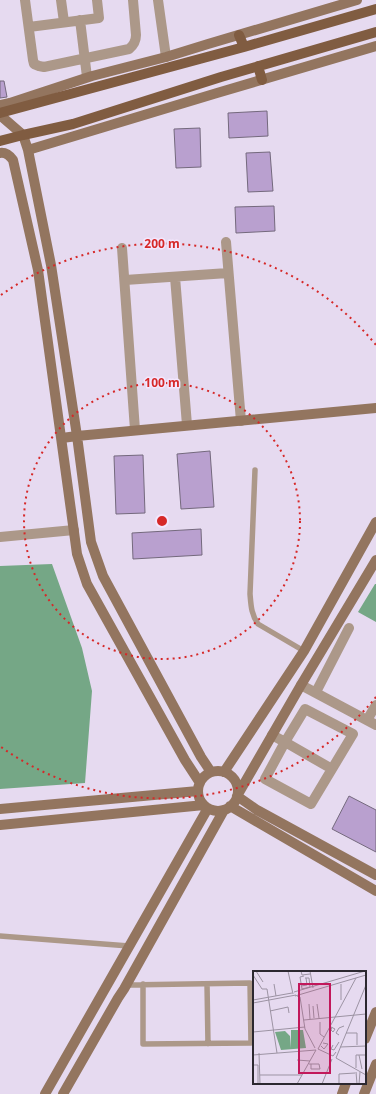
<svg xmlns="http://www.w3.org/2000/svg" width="376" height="1094" viewBox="0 0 376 1094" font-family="'Noto Sans',sans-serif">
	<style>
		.forest { fill: #75a786 }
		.building { fill: #b9a0cf; stroke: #74697d }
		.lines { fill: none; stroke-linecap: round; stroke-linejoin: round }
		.lane { stroke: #ac9889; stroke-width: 5.5 }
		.street { stroke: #ac9889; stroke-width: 10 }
		.secondary { stroke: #93755f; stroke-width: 10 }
		.primary { stroke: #805c41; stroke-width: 10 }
		.ring { fill: none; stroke: #d62828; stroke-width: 2; stroke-dasharray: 2 4 }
		.inset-road { fill: none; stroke: #9c93a3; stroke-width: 1 }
		.view { fill: #c2185b; fill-opacity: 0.15; stroke: #c2185b; stroke-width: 2 }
		.inset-edge { fill: none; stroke: #2c2830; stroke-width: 2 }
		.centre { fill: #d62828; stroke: #f3e7fe; stroke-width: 2 }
		.ring-label { font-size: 12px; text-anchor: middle; font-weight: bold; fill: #d62828; stroke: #f3e7fe; stroke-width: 3; stroke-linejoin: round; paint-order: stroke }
	</style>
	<rect width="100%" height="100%" fill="#e6daf0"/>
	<path class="forest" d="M52,564L82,648L92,691L85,783L0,789V566Z
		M375,584H376V622L358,612Z"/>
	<path class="building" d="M0,81H4L7,97L0,98Z
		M267,111L268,136L229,138L228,113Z
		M200,128L201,167L176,168L174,129Z
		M270,152L273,191L248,192L246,153Z
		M274,206L275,231L236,233L235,207Z
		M210,451L214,507L181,509L177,454Z
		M143,455L145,513L116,514L114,456Z
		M201,529L202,555L133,559L132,533Z
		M349,796L376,810V852L332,829Z"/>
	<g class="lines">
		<path class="lane" d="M255,470L250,594C251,605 251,614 258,624L304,651
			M0,936L129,946
			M207,984L208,1044
			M126,985L250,983L251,1043L143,1044V984"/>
		<path class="street" d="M25,0L33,60L34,64L39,66L44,67L129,49C134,45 136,41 136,35L133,0
			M61,0L64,22
			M158,0L166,57
			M80,20L87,77
			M29,27L99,18L97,0
			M226,242L241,421
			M122,248L135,430
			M175,277L187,425
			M125,280L228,273
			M0,537L74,530
			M301,685L376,725
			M316,692L349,628
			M367,720L376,705
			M272,735L285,742L305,709L353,734L311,804L265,779L285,742L332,769"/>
		<path class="secondary" d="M0,105L10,103L92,76L166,57L208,44L357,0
			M0,115L23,135L28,150L51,265L77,436L91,542L103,576L201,757L211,772
			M28,150L217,93L376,46
			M0,153C6,152 10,156 13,160L38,270L77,554L87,584L185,760L200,783
			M62,438L77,436L376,408
			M376,560L301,685L237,796L257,810L376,875
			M198 791a20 20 0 1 1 40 0a20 20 0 1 1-40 0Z
			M224,772L304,651L376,522
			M230,806L376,891
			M0,809L198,791
			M0,825L204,805
			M365,1039L376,1012
			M45,1094L208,808
			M63,1094L118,998L124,989L224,810
			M342,1094L346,1083
			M364,1094L376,1064"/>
		<path class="primary" d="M239,35L244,47
			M258,66L262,80
			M0,113L244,47L376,9
			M0,141L23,135L73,124L221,77L376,32"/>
	</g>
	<g class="ring">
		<circle cx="162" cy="521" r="138"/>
		<path d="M376 697A277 277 0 0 1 1 747M1 295A277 277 0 0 1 376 345"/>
	</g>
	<g transform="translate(253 971)">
		<rect width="113" height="113" fill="#e6daf0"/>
		<path d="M38,59H50L53,77L28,79L22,61L32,60L37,65L38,77Z" fill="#75a786"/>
		<path class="inset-road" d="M3,0L10,11M35,0L40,23M48,0L49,4L57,3M57,0L60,17M0,4L9,18H14L24,82M51,5L47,6L49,18L57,16L56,7H52M21,13L23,25M88,13V29M113,14L83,87L113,104M48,15L54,14L53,7M41,21L112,0M42,25L113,4M44,25L47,26L52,58L62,77M0,29L39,22M0,32L43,24M56,33L57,48M64,33L66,47M60,35L61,47M17,40L35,36L36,42M51,49L113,43M67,51V63L71,66M78,56L82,58L80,61L78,59L79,56M0,61L52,56M93,62H104V74M86,64L83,62L86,57L91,55M80,74L78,78L81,79L86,71M68,75L71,78L75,73L70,72M87,76L113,75M65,78L103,7M65,78L80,85L83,81M6,82L7,113M0,84L63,79M106,84L109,98M44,89L57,90M56,93H66L67,98H58V93M0,94H5V113M103,97V84H113M103,101L104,113M7,104H49M44,113L63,79M69,113L79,88M86,113V103L102,102M106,113L107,101"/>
		<path class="view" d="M46,13H77V102H46Z"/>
		<rect width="113" height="113" class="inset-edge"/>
	</g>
	<circle cx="162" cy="521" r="6" class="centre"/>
	<g class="ring-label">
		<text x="162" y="248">200 m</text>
		<text x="162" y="387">100 m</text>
	</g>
</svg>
